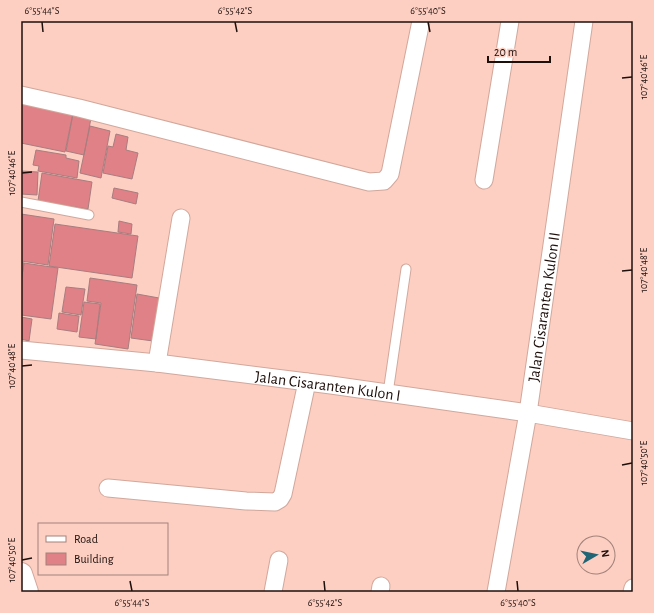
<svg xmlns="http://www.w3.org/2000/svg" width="654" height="613" viewBox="0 0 654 613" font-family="'Alegreya Sans',sans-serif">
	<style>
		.building { fill: #e08187; stroke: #a87d7e }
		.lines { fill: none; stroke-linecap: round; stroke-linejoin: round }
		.service-casing { stroke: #d2a79b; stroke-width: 11 }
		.minor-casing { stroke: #d2a79b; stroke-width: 19 }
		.secondary-casing { stroke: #d2a79b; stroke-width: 24 }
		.service { stroke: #fff; stroke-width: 9 }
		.minor { stroke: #fff; stroke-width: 17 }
		.secondary { stroke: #fff; stroke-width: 22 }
		.ticks { fill: none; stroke: #1e0f0b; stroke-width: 1.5 }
		.labels { text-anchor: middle; stroke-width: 3; stroke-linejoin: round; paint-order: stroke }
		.street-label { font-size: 16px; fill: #1e0f0b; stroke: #fccfc2 }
		.neatline { fill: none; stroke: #1e0f0b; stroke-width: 1.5 }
		.ticks-label { font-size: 10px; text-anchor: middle; fill: #1e0f0b }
	</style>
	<rect width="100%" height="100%" fill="#fccfc2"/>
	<path class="building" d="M21,103L73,113L65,152L21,143Z
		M73,114L91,118L84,155L66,151Z
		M90,126L110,131L101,178L80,173Z
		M116,134L128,137L126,150L138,153L132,179L103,173L108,146L113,147Z
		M36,150L66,155V158L79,161L77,178L38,171L39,166L33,165Z
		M21,171L38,172L37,195L21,194Z
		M42,173L92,182L88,209L38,201Z
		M114,188L138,193L136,204L112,198Z
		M21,214L54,219L48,265L21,261Z
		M119,221L132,224L131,234L118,232Z
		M55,224L138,236L132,278L49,266Z
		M21,262L24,263L21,282Z
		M24,263L58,268L51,319L21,315V282Z
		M90,278L137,285L128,349L95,344L101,303L87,301Z
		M66,287L85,289L81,315L62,312Z
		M137,294L159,298L153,341L131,338Z
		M84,302L100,304L96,339L79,337Z
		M59,313L79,316L77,332L57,329Z
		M21,317L32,319L29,341L21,339Z"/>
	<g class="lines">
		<g class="service-casing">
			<path id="service" d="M21,202L89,215
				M388,393L406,269"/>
		</g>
		<g class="minor-casing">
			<g id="minor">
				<path d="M21,95L79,108L369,182L384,181L390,174L421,21"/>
				<path d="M484,180L510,21"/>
				<path id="s1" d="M21,350L157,363L331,385L528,413L633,431"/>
				<path d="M157,363L181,218"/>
				<path d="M108,488L246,501L275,502L280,499L283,494L307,382"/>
				<path d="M273,592L279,560"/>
				<path d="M380,592L381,586"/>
				<path id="s2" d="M496,592L528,413L584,21"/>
				<path d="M632,592L633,588"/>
			</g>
		</g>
		<g class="secondary-casing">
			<path id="secondary" d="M21,574L27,592"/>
		</g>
		<use href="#service" class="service"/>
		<use href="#minor" class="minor"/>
		<use href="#secondary" class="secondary"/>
	</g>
	<path class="ticks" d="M42,22L43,32M235,22L237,32M428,22L430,32M622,78L632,77M22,173L32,172M622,271L632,270M22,366L32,365M622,465L632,463M22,560L32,558M130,581L132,591M324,581L325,591M517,581L518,591"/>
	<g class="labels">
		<g class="street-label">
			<text dy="6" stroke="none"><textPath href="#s2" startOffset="289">Jalan Cisaranten Kulon II</textPath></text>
			<text dy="6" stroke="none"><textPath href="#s1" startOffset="309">Jalan Cisaranten Kulon I</textPath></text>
		</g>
	</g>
	<rect width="654" height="613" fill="none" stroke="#fccfc2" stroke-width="44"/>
	<rect x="38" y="523" width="130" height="52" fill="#fccfc2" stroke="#a38279"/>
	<rect x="46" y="536" width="20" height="6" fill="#ffffff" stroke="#a38279"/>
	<text x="74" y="543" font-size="12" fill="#1e0f0b">Road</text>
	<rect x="46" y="553" width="20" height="12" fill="#e08187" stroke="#a38279"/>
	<text x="74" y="563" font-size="12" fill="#1e0f0b">Building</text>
	<g transform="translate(596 555) rotate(81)"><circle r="19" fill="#fccfc2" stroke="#a38279"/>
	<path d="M0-3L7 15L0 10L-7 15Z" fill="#1f6575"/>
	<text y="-6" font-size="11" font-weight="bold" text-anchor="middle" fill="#1e0f0b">N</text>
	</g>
	<path d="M488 56v6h62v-6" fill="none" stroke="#1e0f0b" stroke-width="2"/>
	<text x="494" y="56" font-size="12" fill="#1e0f0b" stroke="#fccfc2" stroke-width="3" paint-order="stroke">20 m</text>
	<rect x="22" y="22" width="610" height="569" class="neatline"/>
	<g class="ticks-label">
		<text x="42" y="14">6°55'44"S</text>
		<text x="235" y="14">6°55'42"S</text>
		<text x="428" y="14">6°55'40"S</text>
		<text transform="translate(643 77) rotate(-90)" y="4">107°40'46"E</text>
		<text transform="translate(11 173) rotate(-90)" y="4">107°40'46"E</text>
		<text transform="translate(643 270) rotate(-90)" y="4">107°40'48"E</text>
		<text transform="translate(11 366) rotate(-90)" y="4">107°40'48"E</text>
		<text transform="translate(643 463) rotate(-90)" y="4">107°40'50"E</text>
		<text transform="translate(11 560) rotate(-90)" y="4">107°40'50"E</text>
		<text x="132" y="606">6°55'44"S</text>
		<text x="325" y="606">6°55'42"S</text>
		<text x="518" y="606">6°55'40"S</text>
	</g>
</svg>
